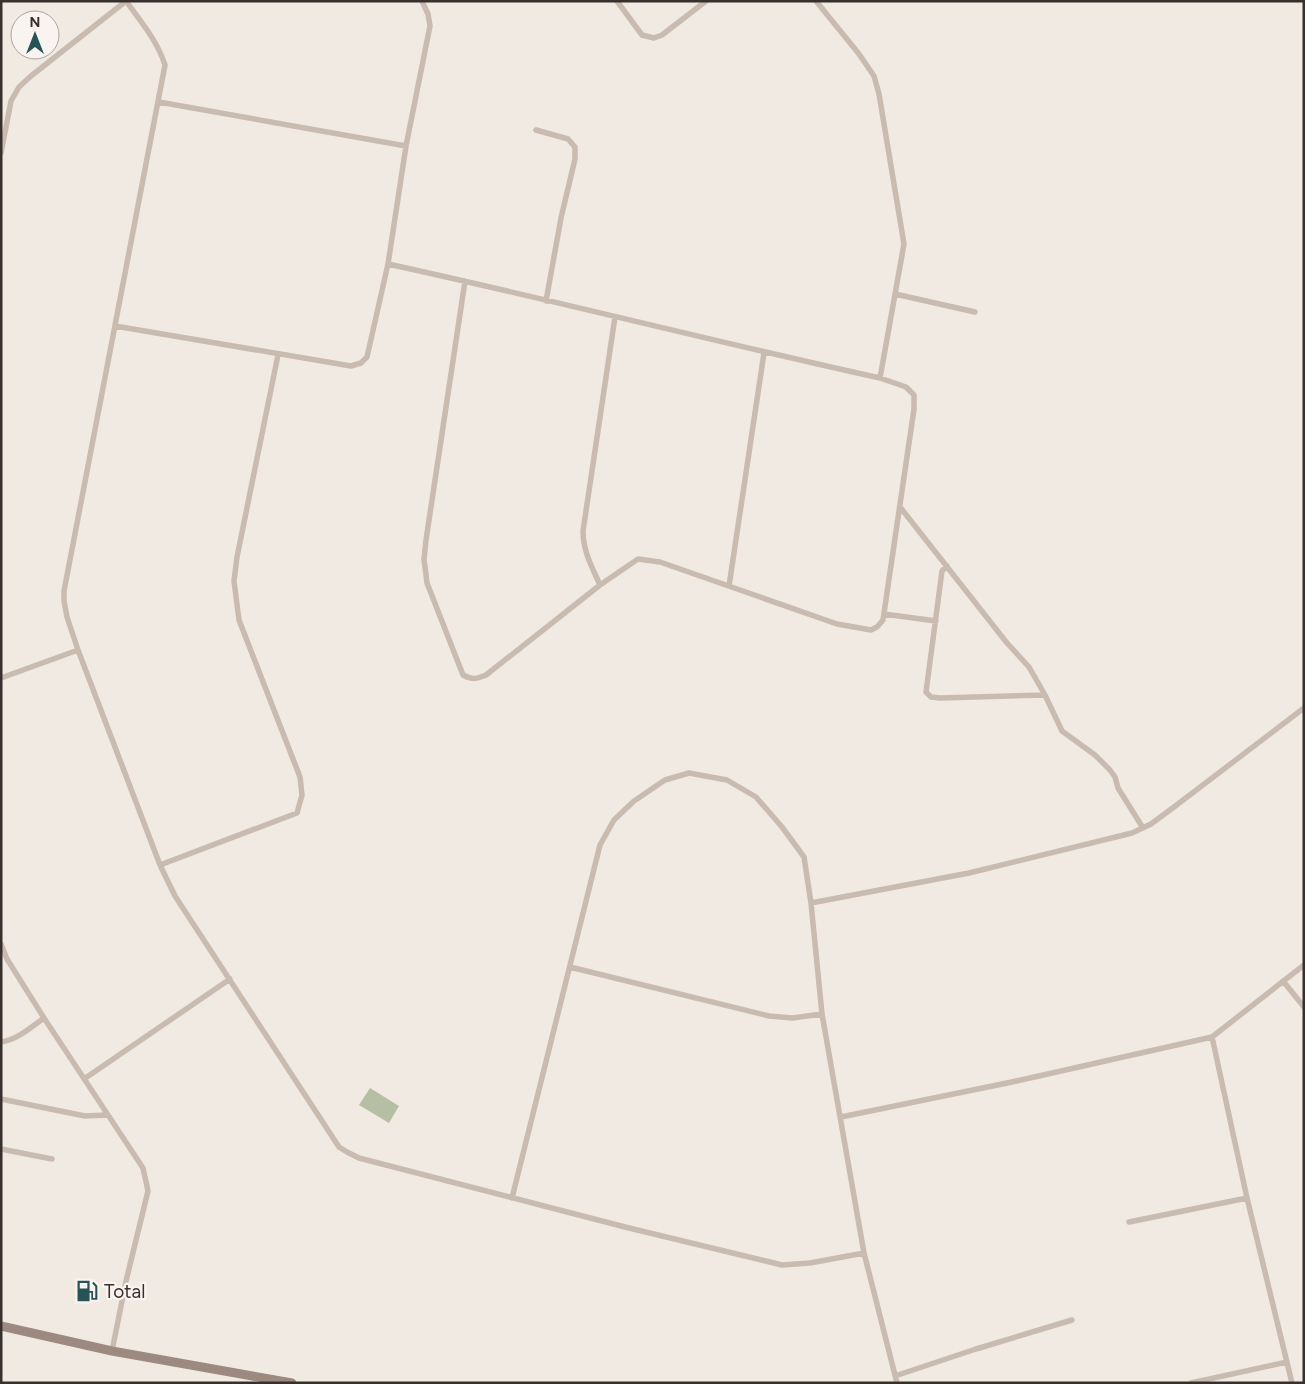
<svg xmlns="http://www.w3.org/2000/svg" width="1305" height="1384" viewBox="0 0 1305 1384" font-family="Figtree,sans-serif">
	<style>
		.green { fill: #b6bfa4 }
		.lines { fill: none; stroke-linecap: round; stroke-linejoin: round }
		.street { stroke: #c9bbaf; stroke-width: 5.5 }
		.secondary { stroke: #9c8a81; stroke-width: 9 }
		.labels { text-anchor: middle; stroke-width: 4.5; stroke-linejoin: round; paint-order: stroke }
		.poi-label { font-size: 19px; fill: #38302c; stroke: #f9f4ef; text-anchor: start }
	</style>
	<rect width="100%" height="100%" fill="#f1eae3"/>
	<path class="green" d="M370,1088L399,1106L389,1123L359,1105Z"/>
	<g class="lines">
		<path class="street" d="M126,1C141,22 157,40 165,65L64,591V601L67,617L78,650L160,865L175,896L339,1147L347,1152L359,1158L625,1227L782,1265L810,1263L864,1253
			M617,1L642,35L654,38L662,35L706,1
			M816,1L859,54L874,76L879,94L904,244L880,378
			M159,102L406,146
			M536,130L568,139L575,147V159L561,218L546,301
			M1,153L11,101L19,87L31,76L126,1
			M388,264C553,300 716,342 880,378L906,387L914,395V409L883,620L877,627L871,630L837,624L660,562L638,559L600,585L486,675C477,679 472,680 463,675L427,583L424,559L426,540L465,281
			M895,294L975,312
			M115,326L351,366L361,363L367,357L388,264L406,146L430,26L428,14L422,1
			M900,507L1007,643L1029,667L1045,695
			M947,566L942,571L926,692L931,697L940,698L1045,695L1062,731L1095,755L1110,770L1115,777L1118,788L1143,828
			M600,585C592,567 583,551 583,531L615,317
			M729,586L764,353
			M884,614L936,621
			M1,678L78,650
			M160,865L297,813L302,795L300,777L239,620L234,581L237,557L278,355
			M811,903L969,873L1132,833L1151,824L1174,807L1304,708
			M1,944L7,959L44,1018L143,1168L148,1191L126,1281L112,1351
			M570,967L769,1016L792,1018L822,1014
			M1283,981L1304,1007
			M1212,1037L1247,1198L1292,1383
			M1,1042C17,1040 31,1027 44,1018
			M84,1079L230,979
			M1,1099L85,1116L107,1115
			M841,1117L1012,1082L1212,1037L1304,965
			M1,1149L52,1159
			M512,1198L600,845L614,820L634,801L665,780L689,773L727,780L756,797L782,827L804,857L811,903L822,1014L864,1253L897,1383
			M1129,1222L1247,1198
			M895,1376L976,1349L1072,1320
			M1191,1383L1287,1362"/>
		<path class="secondary" d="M1,1326L112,1351L292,1383"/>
	</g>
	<defs>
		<g id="fuel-bare" transform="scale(1.725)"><path d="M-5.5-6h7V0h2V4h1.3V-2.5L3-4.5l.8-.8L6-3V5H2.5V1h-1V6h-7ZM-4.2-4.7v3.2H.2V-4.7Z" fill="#265356" stroke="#f9f4ef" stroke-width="2.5" paint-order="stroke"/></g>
	</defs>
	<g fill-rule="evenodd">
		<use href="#fuel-bare" x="87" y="1291"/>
	</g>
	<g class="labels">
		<g class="poi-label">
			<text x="104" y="1298">Total</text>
		</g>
	</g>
	<rect width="1305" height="1384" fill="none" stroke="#38302c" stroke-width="5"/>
	<g transform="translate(35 35)"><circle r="24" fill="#f9f4ef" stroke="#aca6a1"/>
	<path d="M0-4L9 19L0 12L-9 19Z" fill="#265356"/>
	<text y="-8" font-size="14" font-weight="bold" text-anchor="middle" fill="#38302c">N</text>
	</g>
</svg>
